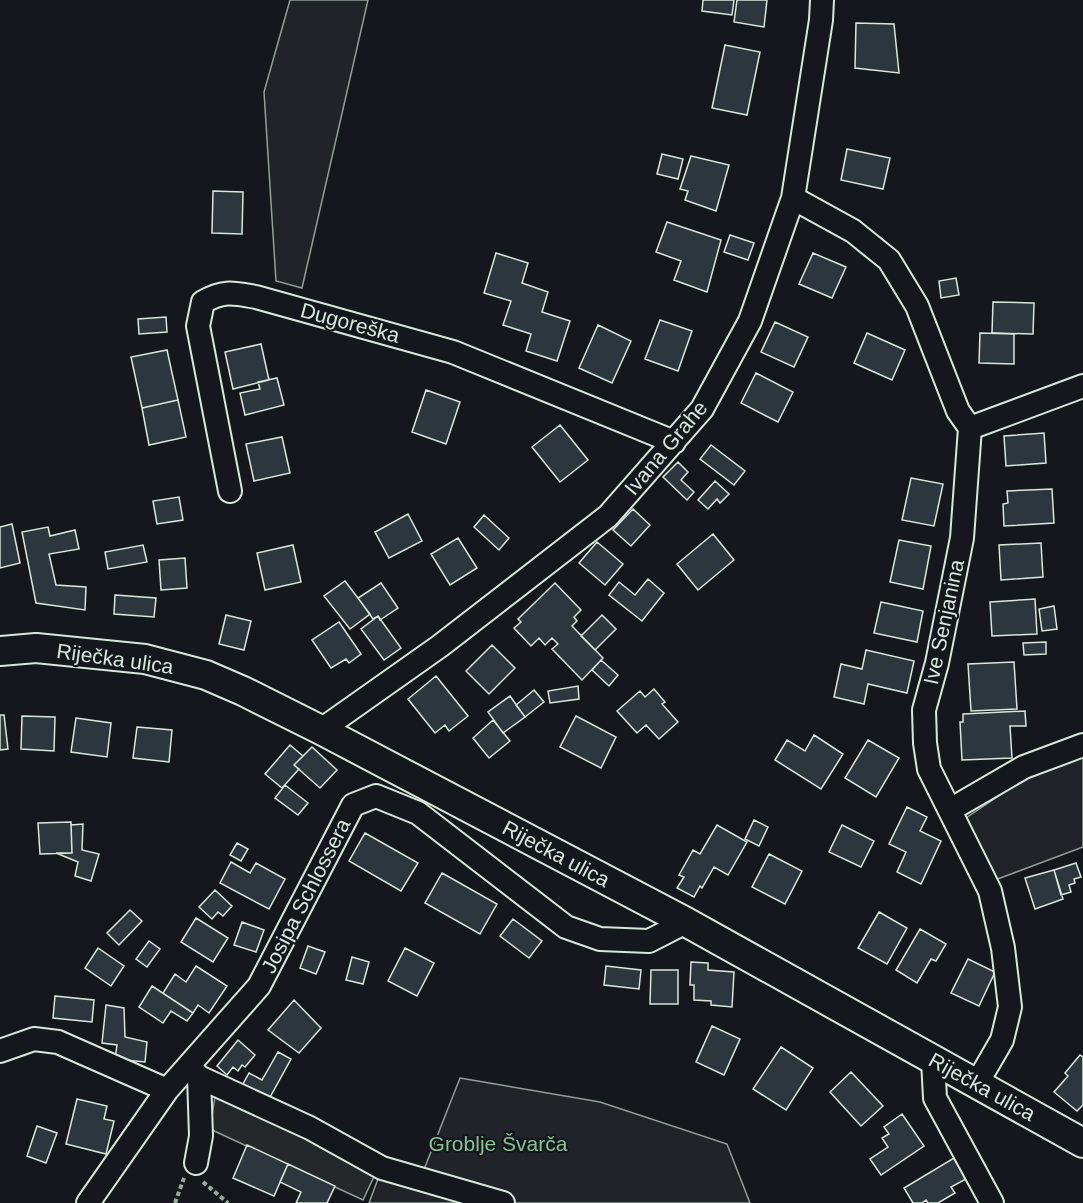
<svg xmlns="http://www.w3.org/2000/svg" width="1083" height="1203" viewBox="0 0 1083 1203" font-family="Arial,sans-serif">
	<style>
		.green { fill: #202428; stroke: #939e99; stroke-width: 1.5 }
		.parking { fill: #24282b; stroke: #939e99; stroke-width: 1.5 }
		.building { fill: #2c363c; stroke: #d8e6dc; stroke-width: 1.5 }
		.lines { fill: none; stroke-linecap: round; stroke-linejoin: round }
		.minor-casing { stroke: #d8e6dc; stroke-width: 26 }
		.major-casing { stroke: #d8e6dc; stroke-width: 32 }
		.path { stroke: #9da8a2; stroke-width: 4; stroke-dasharray: 4.5 3; stroke-linecap: butt }
		.minor { stroke: #14181c; stroke-width: 22 }
		.major { stroke: #14181c; stroke-width: 28 }
		.labels { text-anchor: middle; stroke-width: 4.5; stroke-linejoin: round; paint-order: stroke }
		.street-label { font-size: 21px; fill: #d8e6dc; stroke: #14181c }
		.park-label { font-size: 21px; fill: #8ac095; stroke: #14181c }
	</style>
	<rect width="100%" height="100%" fill="#14181c"/>
	<path class="green" d="M290,0H368L302,288L276,281L264,92Z
		M1083,755V847L995,880L966,818L1031,774Z
		M460,1078L600,1102L727,1144L750,1203H369L382,1168L423,1172Z"/>
	<path class="parking" d="M216,1090L379,1166L363,1200L210,1129Z"/>
	<path class="building" d="M703,0H734L732,15L702,11Z
		M737,0H767L764,27L734,22Z
		M856,23L894,24L899,73L855,68Z
		M725,45L760,52L747,115L712,108Z
		M847,149L890,158L883,189L841,180Z
		M662,154L683,159L678,179L657,174Z
		M691,156L729,165L716,211L685,200L688,191L680,189Z
		M213,191L243,192L242,234L212,233Z
		M667,222L721,240L707,292L674,280L681,261L656,252Z
		M730,235L754,243L748,260L724,252Z
		M496,253L528,263L522,283L548,292L542,312L570,321L557,361L526,351L531,334L503,325L511,301L484,293Z
		M813,253L846,267L832,298L799,284Z
		M956,278L959,295L941,298L939,281Z
		M993,302L1034,303L1033,334L992,333Z
		M166,317L167,332L139,334L138,319Z
		M660,320L692,331L678,371L645,359Z
		M775,322L808,337L794,367L761,352Z
		M598,325L631,341L612,383L579,368Z
		M867,333L905,350L892,380L854,363Z
		M980,333L1014,334V364L979,363Z
		M261,344L269,380L233,389L225,352Z
		M167,350L178,400L142,408L131,357Z
		M756,373L793,392L778,422L741,403Z
		M277,378L284,405L245,415L240,393L260,389L258,382Z
		M426,390L460,402L446,444L412,432Z
		M178,400L186,437L149,445L142,408Z
		M560,425L588,460L560,482L532,447Z
		M1044,433L1046,463L1006,466L1004,436Z
		M282,437L290,473L254,481L246,444Z
		M711,445L745,471L734,485L700,459Z
		M678,462L688,472L681,480L694,492L687,500L663,477Z
		M911,478L943,484L934,526L902,520Z
		M715,481L729,494L720,503L717,499L708,509L698,500Z
		M1052,489L1054,523L1004,526L1003,504L1008,503L1007,491Z
		M179,497L183,520L157,524L153,501Z
		M633,509L650,525L631,546L613,530Z
		M408,514L422,541L389,558L375,532Z
		M484,515L509,538L499,550L474,527Z
		M12,524L20,563L0,568V527Z
		M48,527L50,536L75,530L79,549L49,554L56,585L86,587L85,610L36,603L22,532Z
		M713,534L734,560L698,590L677,564Z
		M458,538L477,568L450,585L431,554Z
		M899,540L931,546L923,589L890,582Z
		M597,542L623,564L605,585L579,563Z
		M1041,543L1043,577L1001,580L999,545Z
		M143,545L147,562L108,569L105,552Z
		M293,545L301,582L265,590L257,553Z
		M185,558L187,588L161,590L159,560Z
		M648,579L664,593L642,621L609,595L619,582L635,595Z
		M345,581L370,614L350,629L324,596Z
		M381,583L398,608L380,620L378,616L373,619L358,598Z
		M555,583L581,610L574,617L577,621L572,626L603,658L582,680L552,649L558,644L552,638L545,645L539,638L531,646L514,628L521,622L518,619Z
		M115,595L156,598L154,617L114,614Z
		M1035,599L1037,634L992,636L990,602Z
		M881,602L923,611L917,642L874,633Z
		M1054,606L1057,629L1042,631L1039,609Z
		M226,615L251,621L244,650L219,644Z
		M602,615L616,629L595,650L581,636Z
		M378,616L401,648L384,660L361,629Z
		M339,622L361,654L349,663L346,659L331,668L312,640Z
		M1046,642V654L1024,655L1023,643Z
		M492,645L515,668L489,694L466,671Z
		M866,650L914,661L907,693L868,684L864,704L834,697L841,664L862,669Z
		M601,660L618,675L609,686L592,670Z
		M1014,662L1017,709L971,711L968,664Z
		M436,676L468,716L449,731L445,725L435,733L408,699Z
		M578,686L579,699L550,703L548,691Z
		M654,689L665,702L662,704L678,722L659,739L646,725L637,733L617,711L640,691L645,697Z
		M534,690L544,702L525,717L516,705Z
		M510,696L525,717L503,733L488,712Z
		M1025,711L1026,726H1010L1012,758L962,760L960,722H963V714Z
		M0,715H4L8,749L0,750Z
		M22,716L55,717L54,751L21,749Z
		M576,716L616,737L601,768L560,747Z
		M76,718L111,723L107,757L71,752Z
		M493,720L510,741L489,758L473,738Z
		M137,727L172,730L169,762L133,758Z
		M814,735L843,754L821,789L775,760L787,740L805,751Z
		M868,740L899,758L876,797L845,778Z
		M290,745L303,756L294,765L299,769L282,788L265,774Z
		M312,747L337,770L320,788L294,765Z
		M285,785L308,803L298,815L275,798Z
		M907,807L927,817L920,831L941,841L921,884L897,872L906,852L889,844Z
		M754,820L768,827L759,846L745,839Z
		M71,822L72,853L40,854L38,823Z
		M83,824L82,850L99,854L91,881L75,876L78,862L56,853H72L71,825Z
		M717,825L747,842L728,875L714,867L702,888L700,886L694,897L677,888L684,877L679,875L693,850L700,854Z
		M842,825L874,841L861,867L829,852Z
		M365,833L418,863L401,891L349,861Z
		M237,843L248,849L241,861L230,855Z
		M769,854L802,871L785,904L752,887Z
		M231,862L250,873L256,863L285,879L269,909L220,883Z
		M1076,863L1081,877L1074,879L1075,883L1069,885L1071,892L1061,895L1054,870Z
		M1054,870L1063,899L1035,909L1025,878Z
		M442,873L497,904L480,934L425,903Z
		M215,890L232,906L223,916L218,912L212,919L199,907Z
		M130,910L142,921L119,945L107,933Z
		M879,912L907,928L887,964L858,948Z
		M196,918L228,938L213,962L181,942Z
		M513,919L542,941L529,958L500,936Z
		M242,922L264,930L256,952L234,945Z
		M920,929L946,944L936,961L931,959L917,983L896,970Z
		M149,941L160,949L147,967L136,959Z
		M308,946L325,952L316,974L300,968Z
		M98,948L124,966L111,986L85,968Z
		M405,948L434,963L417,996L388,981Z
		M352,957L369,962L363,984L346,980Z
		M968,959L995,972L979,1006L951,993Z
		M691,962L708,963V970L734,972L732,1007L711,1005V1001L694,1000V985H690Z
		M196,966L227,986L209,1013L198,1005L193,1013L163,993L175,974L186,982Z
		M606,966L641,970L639,989L604,985Z
		M651,970H678V1004H650Z
		M152,986L193,1013L187,1021L171,1011L163,1023L139,1007Z
		M55,996L94,1000L92,1022L53,1018Z
		M294,1000L321,1028L299,1053L268,1030Z
		M106,1005L124,1008L125,1037L147,1042L145,1062L115,1059L117,1045L102,1043Z
		M712,1026L740,1039L724,1075L696,1062Z
		M238,1040L255,1055L245,1067L242,1065L238,1071L233,1067L227,1075L217,1066Z
		M781,1047L813,1068L786,1110L753,1089Z
		M278,1052L291,1059L269,1099L243,1084L249,1073L262,1080Z
		M1080,1055L1083,1057V1105L1077,1111L1054,1092L1068,1076L1065,1073Z
		M851,1072L883,1106L861,1126L830,1092Z
		M77,1099L107,1106L104,1119L114,1121L106,1154L66,1144Z
		M902,1114L924,1146L881,1175L870,1159L888,1147L882,1138L889,1134L884,1127Z
		M37,1126L57,1133L46,1163L27,1156Z
		M247,1145L288,1164L274,1196L233,1178Z
		M954,1158L966,1179L951,1187L955,1193L938,1203H928L926,1200L922,1203H913L904,1188Z
		M288,1164L335,1186L327,1203H296L301,1192L280,1182Z"/>
	<g class="lines">
		<g class="minor-casing">
			<path id="minor" d="M793,198L853,231L889,260L917,306L958,411L970,428L962,538L937,663L924,710L925,743L929,769L990,891L1003,948L1010,1007L1002,1040L976,1085
				M970,428L1083,386
				M230,491L198,326L203,302C224,290 233,293 256,297L453,352L674,442
				M321,730L440,646L608,516L702,409L750,321L793,198L821,20L822,0
				M950,810L1024,767L1083,745
				M0,1051L34,1039L58,1042L167,1090
				M933,1060L935,1098L992,1203
				M189,1066L199,1077L310,1128L382,1168L503,1203
				M196,1163L201,1136L199,1077
				M88,1203L167,1090L259,986L353,805L376,796L418,813L566,927L600,939L649,941L686,922"/>
		</g>
		<g class="major-casing">
			<path id="major" d="M0,651L36,648L145,659L206,675L243,691L321,730L686,922L1083,1143"/>
		</g>
		<path class="path" d="M203,1182L228,1203
			M175,1203L184,1178"/>
		<use href="#minor" class="minor"/>
		<use href="#major" class="major"/>
	</g>
	<g class="labels">
		<g class="street-label">
			<text transform="translate(350 323) rotate(15)" y="7">Dugoreška</text>
			<text transform="translate(666 448) rotate(-50)" y="7">Ivana Grahe</text>
			<text transform="translate(944 622) rotate(-78)" y="7">Ive Senjanina</text>
			<text transform="translate(115 659) rotate(8)" y="7">Riječka ulica</text>
			<text transform="translate(556 854) rotate(28)" y="7">Riječka ulica</text>
			<text transform="translate(306 896) rotate(-63)" y="7">Josipa Schlossera</text>
			<text transform="translate(982 1087) rotate(29)" y="7">Riječka ulica</text>
		</g>
		<g class="park-label">
			<text x="498" y="1151">Groblje Švarča</text>
		</g>
	</g>
</svg>
